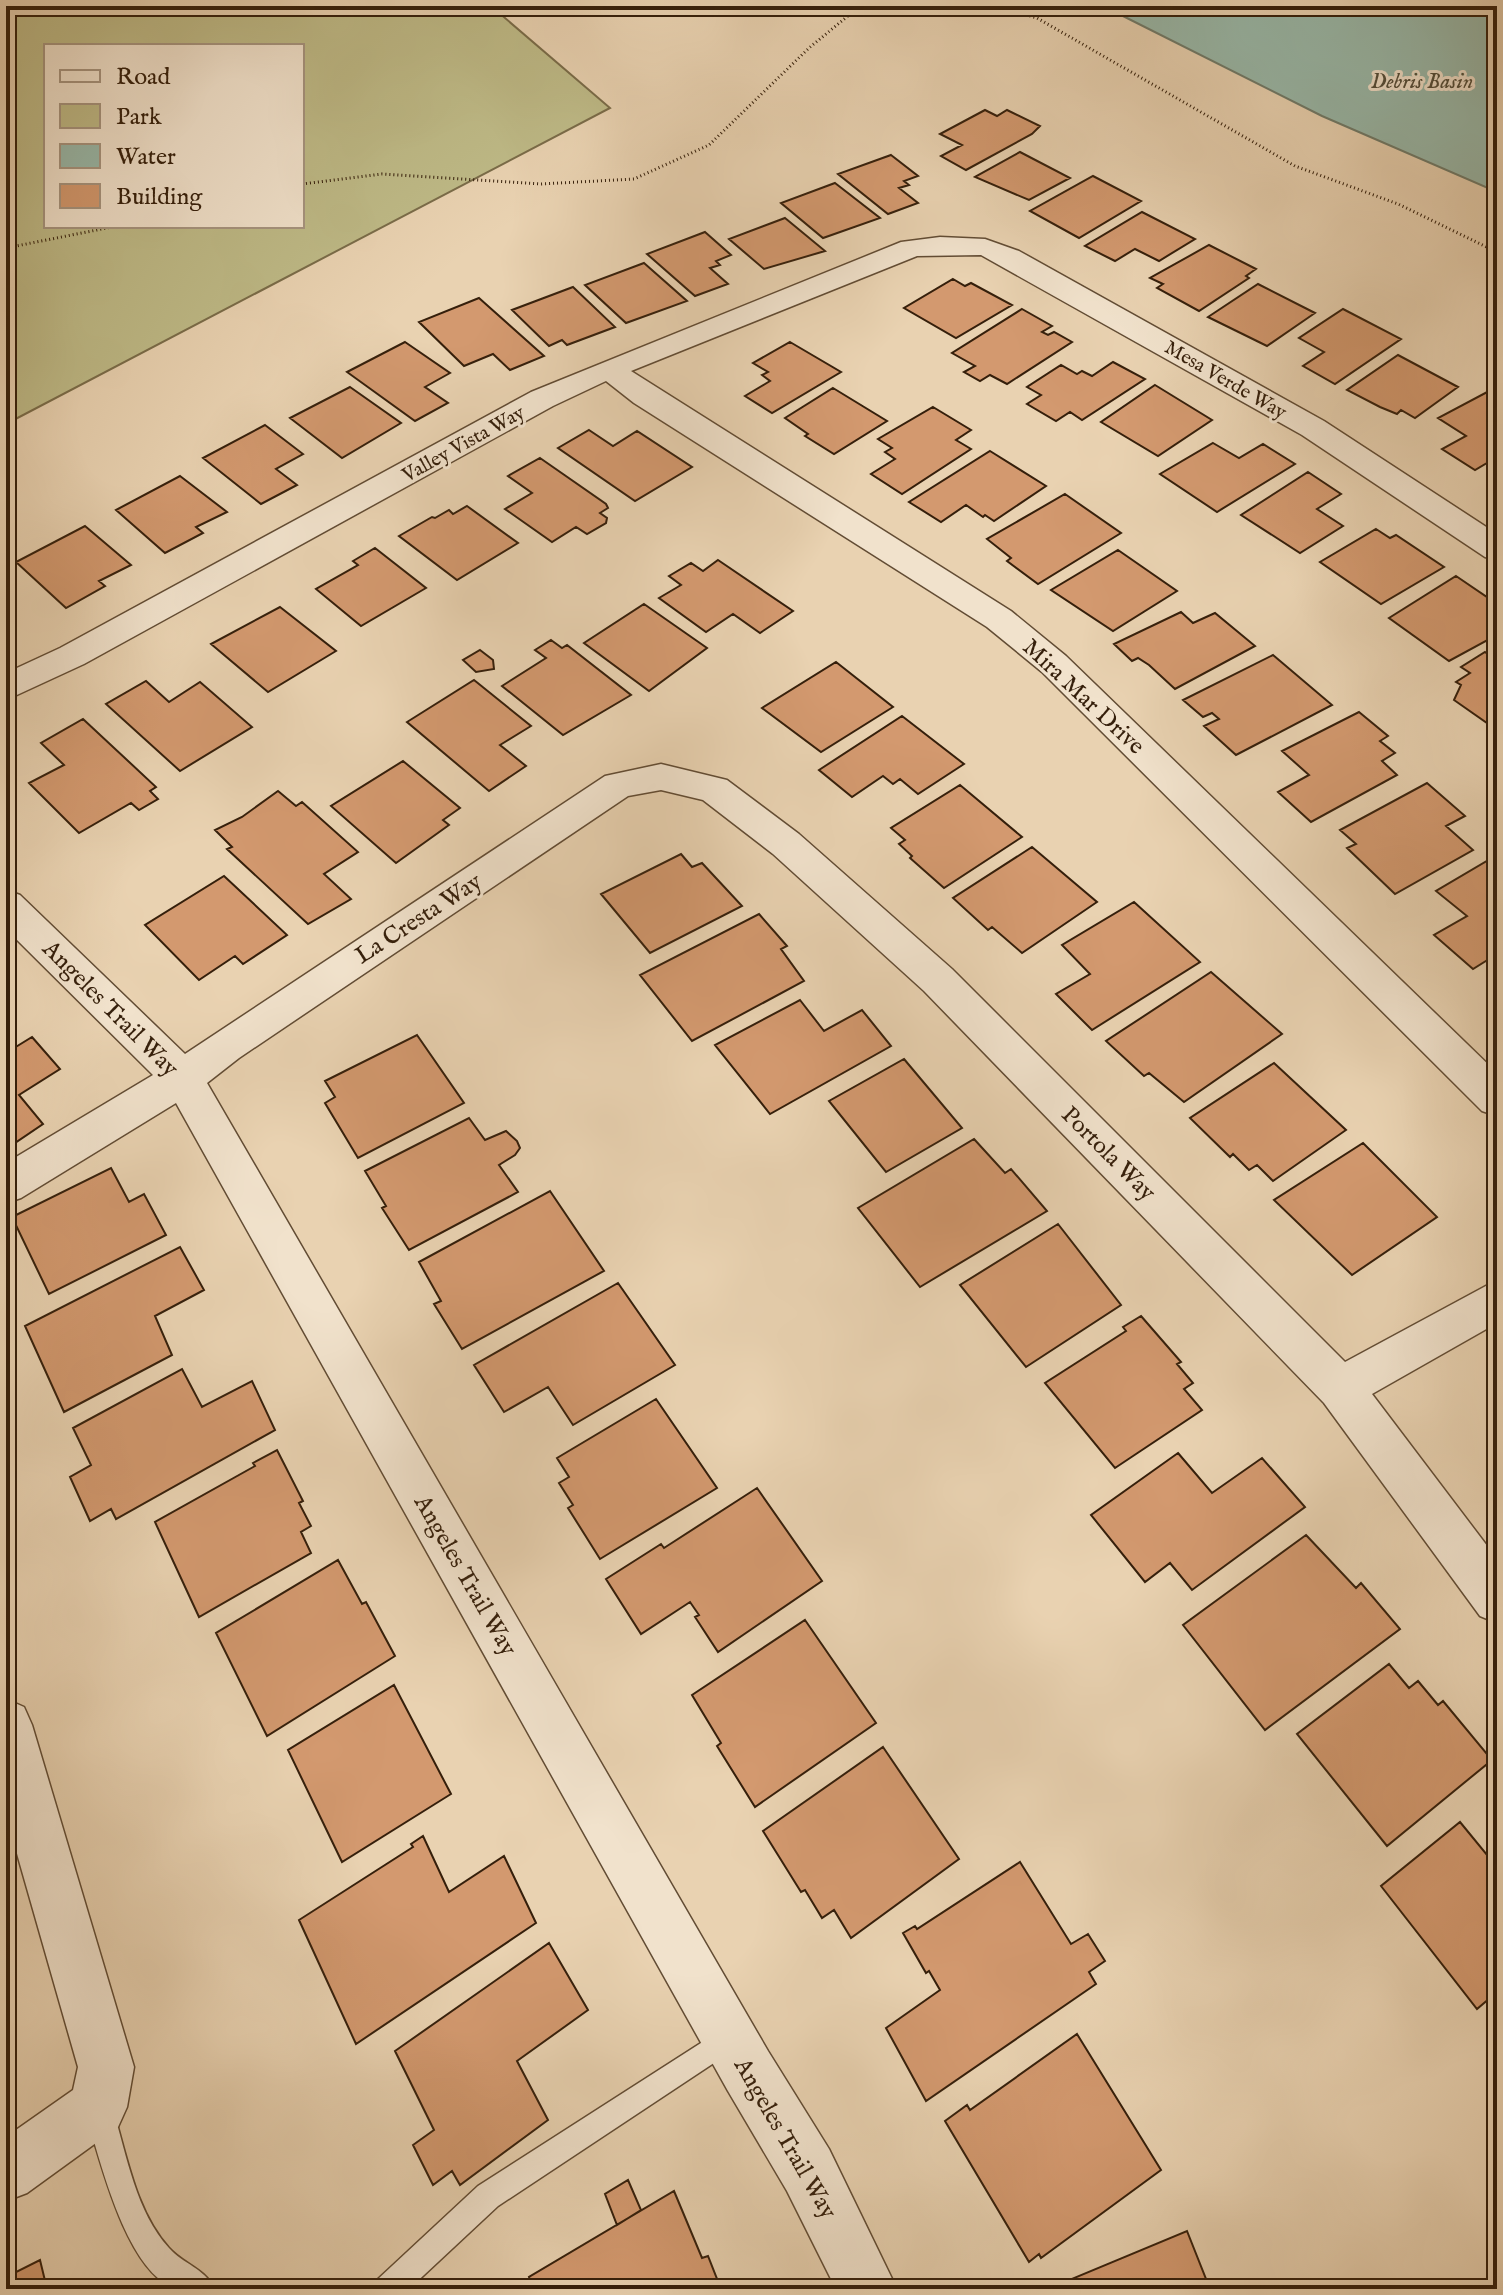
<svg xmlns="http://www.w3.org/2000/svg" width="1503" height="2295" viewBox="0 0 1503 2295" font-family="'IM FELL English',serif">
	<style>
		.green { fill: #beba87; stroke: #7a6c49; stroke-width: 2; fill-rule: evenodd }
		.water { fill: #98b8a9; stroke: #707b6a; stroke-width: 2 }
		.building { fill: #d3996f; stroke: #351f0b; stroke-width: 2 }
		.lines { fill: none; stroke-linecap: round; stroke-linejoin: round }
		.lane-casing { stroke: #624c34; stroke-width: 3 }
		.street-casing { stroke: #624c34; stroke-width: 3 }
		.path { stroke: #351f0b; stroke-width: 3; stroke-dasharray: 1 3; stroke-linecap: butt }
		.lane { fill: #f1e2cc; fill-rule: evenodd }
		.street { fill: #f1e2cc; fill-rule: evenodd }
		.labels { text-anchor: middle; stroke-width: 6; stroke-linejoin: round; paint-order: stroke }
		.far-street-label { font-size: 20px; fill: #351f0b; stroke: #f1e2cc }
		.far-water-label { font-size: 22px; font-style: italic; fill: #534d3a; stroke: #f1e2cc }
		.street-label { font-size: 24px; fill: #351f0b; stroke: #f1e2cc }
	</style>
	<rect width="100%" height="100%" fill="#e9d2b1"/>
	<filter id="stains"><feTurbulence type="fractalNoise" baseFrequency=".0025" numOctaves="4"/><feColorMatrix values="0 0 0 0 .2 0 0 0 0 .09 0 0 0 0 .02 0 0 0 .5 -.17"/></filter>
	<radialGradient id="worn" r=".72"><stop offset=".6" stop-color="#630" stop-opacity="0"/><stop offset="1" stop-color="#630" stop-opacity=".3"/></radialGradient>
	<path class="green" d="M6,6H491L610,108L6,424ZM46,46H302V226H46Z"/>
	<path class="water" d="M1103,6H1497V192L1322,116Z"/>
	<path class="building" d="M985,110L997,116L1007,110L1040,126L1032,134L966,170L941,156L962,145L940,134Z
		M1020,152L1070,178L1029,200L975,177Z
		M891,155L918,176L904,181L909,185L899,188L918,203L888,214L838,174Z
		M1093,176L1141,201L1079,238L1030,211Z
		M835,183L880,218L823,238L781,203Z
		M1142,212L1195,239L1159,261L1135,249L1115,261L1085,246Z
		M785,218L825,251L764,269L729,239Z
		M705,232L731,255L716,261L720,265L710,268L728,284L695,296L647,254Z
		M1209,245L1256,269L1246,276L1249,278L1199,311L1157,288L1163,284L1150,278Z
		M644,263L687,301L626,323L585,285Z
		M953,279L965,286L971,283L1012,305L956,338L904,308Z
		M1258,284L1315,313L1267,346L1208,317Z
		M573,287L615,327L567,345L562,340L549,346L512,310Z
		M479,298L544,356L510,370L493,354L464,366L419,322Z
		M1022,309L1052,326L1042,332L1048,335L1054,332L1072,342L1007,384L990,375L980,381L964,372L975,366L952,353Z
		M1343,309L1401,339L1335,384L1303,366L1324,352L1299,338Z
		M405,342L450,373L425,387L448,403L415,421L347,372Z
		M790,342L841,372L772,413L745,396L770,381L762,375L768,372L753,363Z
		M1398,355L1458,387L1415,418L1401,410L1397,414L1380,407L1347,390Z
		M1113,362L1145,379L1082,420L1070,412L1056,421L1027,404L1041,395L1027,387L1061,365L1077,374L1082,371L1092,376Z
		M1155,385L1212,420L1158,456L1101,422Z
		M350,387L401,423L342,458L290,418Z
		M833,388L887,421L834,454L805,436L808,434L785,418Z
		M1491,390L1497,394V457L1475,470L1442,449L1466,436L1438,418Z
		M933,407L971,430L956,440L971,449L902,494L871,474L895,459L885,452L892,448L878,439Z
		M265,425L303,454L276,469L297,485L261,504L203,458Z
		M589,430L613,446L637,431L692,467L635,501L558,448Z
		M1213,443L1239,458L1263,444L1295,464L1217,512L1160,474Z
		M990,451L1046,486L994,521L985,515L983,517L966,505L941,522L909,502Z
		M540,458L606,504L608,508L600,513L607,518L606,523L587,534L576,527L552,542L505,509L532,493L508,476Z
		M1308,472L1341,494L1317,509L1343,526L1300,553L1241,515Z
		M180,476L227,512L196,527L203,533L165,553L116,510Z
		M1065,494L1121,533L1038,584L1007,561L1011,558L987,539Z
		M467,506L518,543L457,580L399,536L432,517L435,518L449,510L453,514Z
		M85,526L131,565L99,581L105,586L66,608L16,562Z
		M1376,529L1390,538L1396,535L1444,567L1381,604L1320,562Z
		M375,548L426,588L361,626L316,589L358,565L353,561Z
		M1118,550L1177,591L1113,631L1051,590Z
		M718,560L793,611L760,633L733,614L706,632L659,598L681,585L669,576L691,563L703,571Z
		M1456,576L1487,597L1489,594L1497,600V635L1449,661L1389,618Z
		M644,604L707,648L649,691L584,643Z
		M280,607L336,651L268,692L211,644Z
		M1181,612L1193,623L1215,613L1255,646L1175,689L1149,665L1138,658L1132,661L1114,644Z
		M551,640L562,648L567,645L631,695L563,735L502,686L546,658L535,650Z
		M480,650L493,660L494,669L476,672L463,660Z
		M1485,652L1493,658L1497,655V730L1454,700L1461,685L1456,682L1470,673L1461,667Z
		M1273,655L1332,705L1236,755L1204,726L1219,719L1212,713L1203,717L1183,700Z
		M836,662L893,707L821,752L762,708Z
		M474,680L531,726L500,745L526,766L489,791L407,722Z
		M146,681L169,702L200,682L252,727L180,771L106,704Z
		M1359,712L1388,736L1380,741L1395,753L1382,761L1397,775L1311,822L1278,792L1309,775L1282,751Z
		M902,716L964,764L918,794L900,779L893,784L883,776L852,797L819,770Z
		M83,719L156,787L150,791L158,799L139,810L131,803L79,833L29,783L64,765L41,743Z
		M403,761L460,808L443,820L449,825L396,863L331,806Z
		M1427,783L1465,816L1446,826L1473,850L1395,894L1347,848L1356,844L1340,830Z
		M960,785L1022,837L944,888L910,858L912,856L899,844L905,840L891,828Z
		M278,791L296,806L302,802L358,852L324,874L351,899L308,924L227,849L232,847L215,830L242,817Z
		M1032,847L1097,902L1022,953L992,927L988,930L953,898Z
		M681,854L692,867L702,863L742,906L650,953L601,894Z
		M1497,855V954L1473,969L1434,935L1467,916L1436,891Z
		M224,876L287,935L243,964L235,956L199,980L145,925Z
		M1134,902L1200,962L1092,1030L1056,994L1090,974L1062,945Z
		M759,914L787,946L781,949L804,981L692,1041L640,975Z
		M1211,972L1282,1034L1184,1102L1149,1073L1144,1076L1106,1041Z
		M800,1000L824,1031L862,1010L891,1046L770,1114L715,1045Z
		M417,1035L464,1103L358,1158L325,1103L335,1097L325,1081Z
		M32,1037L60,1069L19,1095L43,1124L6,1149V1053Z
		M904,1059L962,1128L886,1172L829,1101Z
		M1274,1063L1346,1130L1273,1181L1257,1165L1249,1170L1233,1154L1230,1157L1190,1118Z
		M469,1118L485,1140L506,1131L517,1141L520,1148L515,1155L499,1165L518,1192L409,1250L382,1208L386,1206L365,1171Z
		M974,1139L1005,1173L1011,1169L1047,1211L920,1287L858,1208Z
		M1363,1143L1437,1217L1352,1275L1274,1200Z
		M111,1168L129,1202L144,1194L166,1235L49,1294L12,1217Z
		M550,1191L604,1271L462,1349L434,1304L441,1301L419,1262Z
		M1058,1224L1121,1305L1026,1367L960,1285Z
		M180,1247L204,1290L155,1316L172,1355L64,1412L25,1326Z
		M618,1283L675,1365L573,1425L548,1387L504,1412L474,1365Z
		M1141,1316L1181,1362L1177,1364L1193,1383L1184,1389L1202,1410L1115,1468L1045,1383L1126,1331L1123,1327Z
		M182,1369L202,1407L252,1381L275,1430L116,1519L111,1509L90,1521L70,1477L91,1465L73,1428Z
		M656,1399L717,1488L600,1559L568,1508L573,1505L559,1483L569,1477L557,1458Z
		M277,1450L303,1501L299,1503L311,1526L301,1532L311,1553L199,1617L155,1522L255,1466L253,1463Z
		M1178,1453L1212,1493L1262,1458L1305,1507L1192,1590L1170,1563L1145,1582L1091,1515Z
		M757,1488L822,1581L718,1652L695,1617L699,1615L690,1602L641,1634L606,1579L661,1544L664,1548Z
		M1306,1535L1356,1588L1361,1583L1400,1629L1265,1730L1183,1625Z
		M338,1560L362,1604L366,1602L395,1656L267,1736L216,1633Z
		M805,1620L876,1723L755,1807L717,1746L721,1743L692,1695Z
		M1389,1664L1409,1688L1418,1681L1438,1705L1443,1701L1492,1760L1387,1846L1297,1734Z
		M394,1685L451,1794L342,1862L288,1750Z
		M883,1747L959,1859L851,1938L834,1910L822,1918L805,1890L801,1892L763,1831Z
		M1460,1822L1497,1867V1992L1477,2009L1381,1886Z
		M423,1836L449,1892L504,1856L536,1923L356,2044L299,1920L413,1847L411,1844Z
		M1020,1862L1071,1944L1088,1934L1105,1961L1089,1972L1096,1984L926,2101L886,2028L940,1990L929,1971L926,1973L903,1933L915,1926L917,1929Z
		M549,1943L588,2010L517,2061L548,2120L460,2185L452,2171L433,2185L413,2145L434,2130L395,2051Z
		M1077,2034L1161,2170L1041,2258L1039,2254L1029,2262L945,2121L967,2105L970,2110Z
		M628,2180L641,2210L617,2225L605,2194Z
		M674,2191L702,2258L708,2256L721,2289H534L529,2277Z
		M1187,2231L1210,2289H1051L1050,2288Z
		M40,2260L47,2289H7L6,2277Z"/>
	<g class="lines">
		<g class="lane-casing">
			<path id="lane" d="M729,2025L738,2029L742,2038L738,2047L498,2206L409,2289H374L378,2279L478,2186Z
				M99,2096L109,2100L113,2110C127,2156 136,2212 169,2248C183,2264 206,2269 214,2289C203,2289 187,2292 177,2289C126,2274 99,2156 85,2110L89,2100Z"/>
		</g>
		<g class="street-casing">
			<path id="street" d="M940,237L985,239L1019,251L1324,421L1497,534V560L1485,557L1302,435L981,255L917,256L631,371L1011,611L1066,656L1497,1073V1116L1482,1111L1042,672L987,627L634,403L606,381L553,406L84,664L6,700V673L60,648L531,392L901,242Z
				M661,764L727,780L799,834L952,969L1345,1362L1497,1280V1323L1372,1394L1497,1559V1623L1480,1616L1324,1403L924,991L773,854L703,800L661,790L628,796L239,1058L207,1083L768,2051L829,2149L897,2289H836L787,2191L728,2091L176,1103L21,1198L6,1203V1163L153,1075L6,929V890L20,895L185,1054L605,776Z
				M6,1699L24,1707L32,1725L134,2067L127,2107L118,2127L27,2193L6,2201V2137L73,2090L78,2067L6,1815Z"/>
		</g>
		<path class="path" d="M995,6L1037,18L1295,166L1398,204L1497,252
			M302,184L382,174L541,184L634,179L709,145L809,48L860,6
			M6,248L117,226"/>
		<use href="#lane" class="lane"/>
		<use href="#street" class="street"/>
	</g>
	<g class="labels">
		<g class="far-street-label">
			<text transform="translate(1226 379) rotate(30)" y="7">Mesa Verde Way</text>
			<text transform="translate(463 443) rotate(-29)" y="7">Valley Vista Way</text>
		</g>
		<g class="far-water-label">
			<text x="1422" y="88">Debris Basin</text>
		</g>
		<g class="street-label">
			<text transform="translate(1084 696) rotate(43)" y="8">Mira Mar Drive</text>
			<text transform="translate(418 918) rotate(-33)" y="8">La Cresta Way</text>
			<text transform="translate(111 1008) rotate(45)" y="8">Angeles Trail Way</text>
			<text transform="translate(1109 1153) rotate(45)" y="8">Portola Way</text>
			<text transform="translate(466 1575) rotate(60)" y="8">Angeles Trail Way</text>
			<text transform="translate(786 2138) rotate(60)" y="8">Angeles Trail Way</text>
		</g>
	</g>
	<rect width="1503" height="2295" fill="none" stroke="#e9d2b1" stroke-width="32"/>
	<rect x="8" y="8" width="1487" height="2279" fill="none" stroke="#351f0b" stroke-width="4"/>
	<rect x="16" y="16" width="1471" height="2263" fill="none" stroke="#351f0b" stroke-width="2"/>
	<rect x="44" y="44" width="260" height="184" fill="#f1e2cc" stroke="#a6947f" stroke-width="2"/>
	<rect x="60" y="70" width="40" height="12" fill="#f1e2cc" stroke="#a6947f" stroke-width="2"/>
	<text x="116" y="84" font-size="24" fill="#351f0b">Road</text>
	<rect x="60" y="104" width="40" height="24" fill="#beba87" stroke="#a6947f" stroke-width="2"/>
	<text x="116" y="124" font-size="24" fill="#351f0b">Park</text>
	<rect x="60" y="144" width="40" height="24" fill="#98b8a9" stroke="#a6947f" stroke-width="2"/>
	<text x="116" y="164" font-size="24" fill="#351f0b">Water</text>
	<rect x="60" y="184" width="40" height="24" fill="#d3996f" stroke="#a6947f" stroke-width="2"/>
	<text x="116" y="204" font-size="24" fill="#351f0b">Building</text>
	<rect width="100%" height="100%" filter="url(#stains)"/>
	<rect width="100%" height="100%" fill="url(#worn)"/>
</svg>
